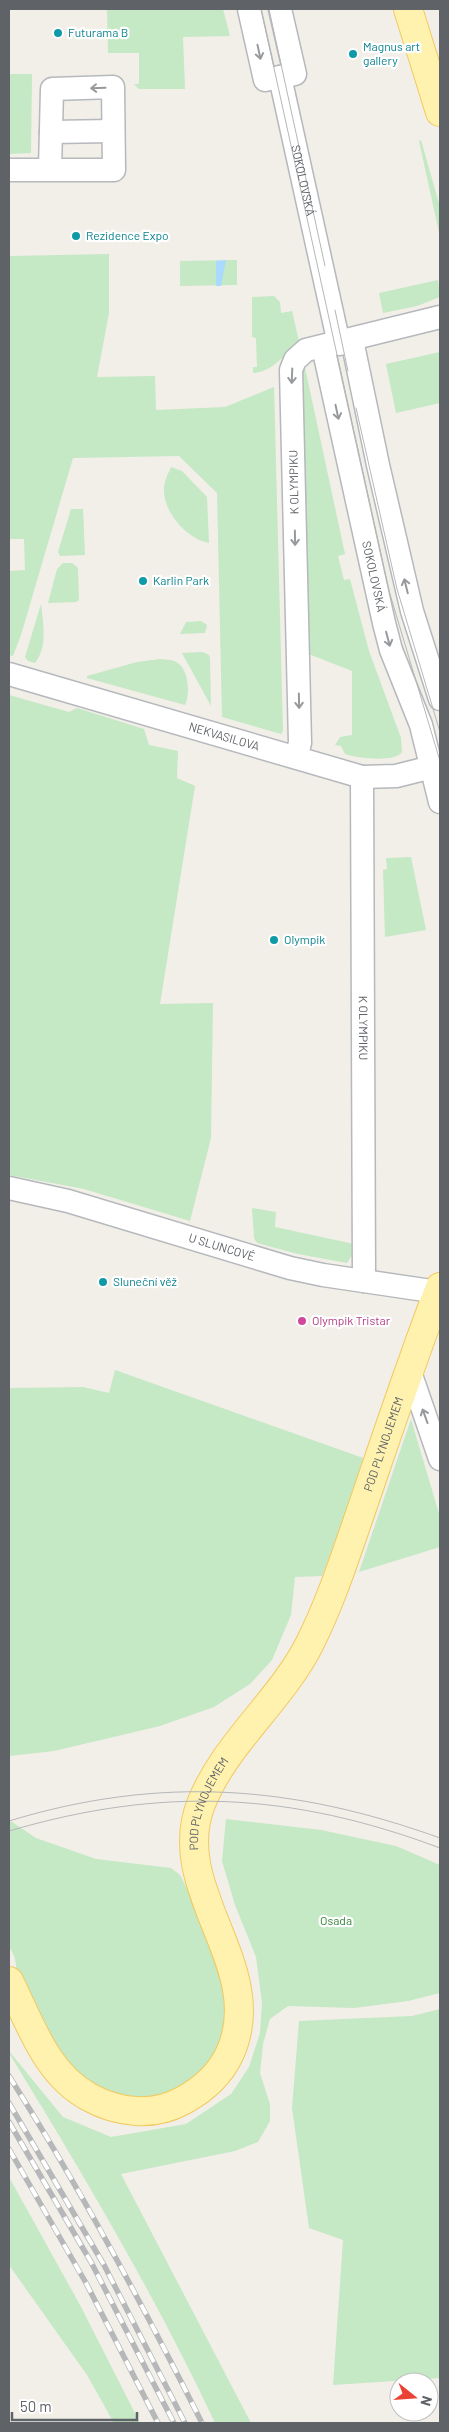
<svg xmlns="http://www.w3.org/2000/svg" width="449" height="2432" viewBox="0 0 449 2432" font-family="Barlow,sans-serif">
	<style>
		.green { fill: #c5e8c5 }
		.water { fill: #aadaff }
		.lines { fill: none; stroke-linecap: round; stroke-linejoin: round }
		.minor-casing { stroke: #b5b8bc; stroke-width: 25 }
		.major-casing { stroke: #f2c960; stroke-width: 30 }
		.minor { stroke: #fff; stroke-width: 22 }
		.major { stroke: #fff2af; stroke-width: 28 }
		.tram { stroke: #b6b7b8; stroke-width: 1 }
		.rail-casing { stroke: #b6b7b8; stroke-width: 5.5 }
		.rail { stroke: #fff; stroke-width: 4; stroke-dasharray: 11; stroke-linecap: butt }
		.oneway { stroke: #979a9d }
		.culture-dot { fill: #0f9aa8; stroke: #fff; stroke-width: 2 }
		.hotel-dot { fill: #d1479c; stroke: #fff; stroke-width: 2 }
		.labels { text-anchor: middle; stroke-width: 4.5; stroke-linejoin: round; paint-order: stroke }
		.culture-label { font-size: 12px; fill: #0d838f; stroke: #fff; text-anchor: start }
		.street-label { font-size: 12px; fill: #5f6368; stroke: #fff }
		.hotel-label { font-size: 12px; fill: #b23c85; stroke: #fff; text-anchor: start }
		.park-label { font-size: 12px; fill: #348238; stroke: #fff }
	</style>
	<rect width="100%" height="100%" fill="#f1efe8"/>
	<path class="green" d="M107,9H223L230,36L183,37L185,89H139L134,84H139V53H108Z
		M9,74H32L31,153L9,154Z
		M421,140L440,207V237L419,141Z
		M109,254V313L97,377L155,376L156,410L225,407L274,387L283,731L281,734L222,717L217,493L179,456L73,458L21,635L13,656L9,655V571L25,570L24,539H9V256Z
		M237,260V285L180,286V261Z
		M438,280L440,297L417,306L383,313L379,293Z
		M274,296L280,302L281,313L292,311L299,341C285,354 273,372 253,373V367H257L256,338L252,337V297Z
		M440,352V403L396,413L386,364Z
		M304,363L345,554L338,556L344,580L350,579L369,651L401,738L402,752C395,763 356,758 345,754L341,746L335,745L340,737L352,735V671L306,653L301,367Z
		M171,467L182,471L207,497L209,543C187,539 163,512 164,489C164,481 168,474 171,467Z
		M71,509H83L85,555L60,556L58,552Z
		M63,563H72L78,568L79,600L76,602L48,603L57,569Z
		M41,604C43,623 48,647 35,663L28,661L25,657Z
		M201,621L207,625L205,633L180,634L186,622Z
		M203,652L209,655L210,659L211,706L182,653Z
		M160,659C166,660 174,659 179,664C189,672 190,695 185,705L87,678V676L137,662Z
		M9,695L69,712L77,708L144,729L149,745L178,751L177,778L195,786L160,1004L213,1003L211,1138L190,1221L84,1189L9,1175Z
		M411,857L426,930L385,937L383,870L387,869L386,858Z
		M252,1208L276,1212L275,1227L354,1244L352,1255L347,1263L298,1254L257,1243L254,1238Z
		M115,1370L366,1459L322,1576L295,1577L291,1615L272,1660L250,1684L214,1707L160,1726L54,1751L9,1756V1388L83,1387L109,1393Z
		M411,1419L440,1517V1547L359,1572Z
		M226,1819L321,1830L396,1846L440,1865V1993L408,2001L354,2008L288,2006L270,2019L263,2044L260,2073L270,2104V2121L258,2142L235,2151L121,2174L251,2423H215C155,2295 83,2174 9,2053V2051L63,2117L111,2137L186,2124L231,2094L249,2067L260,2033L262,2003L256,1957L235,1905L222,1861Z
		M9,1820L36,1838L96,1859L171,1868L180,1875C198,1909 234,1992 224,2030C206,2105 117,2121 67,2064C50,2043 27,2000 18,1974C14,1962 18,1960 9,1947Z
		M440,2009V2378L333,2385L343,2240L309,2228L292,2108L299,2021L412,2016Z
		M9,2177L80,2305L140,2423H114L87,2375L9,2265Z"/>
	<path class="water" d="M226,260L221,286H216V261Z"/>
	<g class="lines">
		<g class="minor-casing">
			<g id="minor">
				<path d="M249,9L265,80L295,74L280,9"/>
				<path id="s1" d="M280,77L339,344"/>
				<path d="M51,132L113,131"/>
				<path d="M9,170H114L113,87L52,89L50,169"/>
				<path d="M352,340L378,465L412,611L440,699"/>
				<path id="s2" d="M323,347L384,623L391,650L421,725L440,802"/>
				<path id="s3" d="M9,674L362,777L396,776L440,765"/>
				<path d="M296,757L300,743L291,370L295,360L306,350L440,317"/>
				<path id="s4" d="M362,777L364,1281"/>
				<path id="s5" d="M9,1188L68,1201L290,1268L323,1275L438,1292"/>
				<path d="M410,1372L440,1459"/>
			</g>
		</g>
		<g class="major-casing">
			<g id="major">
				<path d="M408,9L440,112"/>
				<path id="s6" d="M9,1981C30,2023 46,2074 89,2097C118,2113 153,2117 182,2101C203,2090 220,2075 230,2053C269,1967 167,1890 201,1804C225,1743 281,1701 310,1643C331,1601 345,1557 360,1514C386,1438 411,1362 440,1287"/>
			</g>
		</g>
		<use href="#minor" class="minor"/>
		<use href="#major" class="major"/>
		<path class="tram" d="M261,9L389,591L440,761
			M269,9L325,266
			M335,310L348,371
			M356,408L397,589L440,732
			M9,1821C160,1775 293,1785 440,1838
			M9,1831C162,1786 291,1792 440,1848"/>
		<g class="rail-casing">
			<path id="rail" d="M9,2076C80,2188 143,2305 202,2423
				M9,2103L104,2265L185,2423
				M9,2122L91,2262L174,2423
				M9,2149L86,2283L158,2423"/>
		</g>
		<use href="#rail" class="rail"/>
	</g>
	<defs><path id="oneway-shaft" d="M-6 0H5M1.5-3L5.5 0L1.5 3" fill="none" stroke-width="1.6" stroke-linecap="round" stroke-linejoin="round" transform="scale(1.25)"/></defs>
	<g class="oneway">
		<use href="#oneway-shaft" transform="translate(259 52) rotate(78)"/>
		<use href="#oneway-shaft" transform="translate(98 88) rotate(178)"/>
		<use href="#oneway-shaft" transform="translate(292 376) rotate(92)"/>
		<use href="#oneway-shaft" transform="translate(337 412) rotate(78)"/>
		<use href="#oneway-shaft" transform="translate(295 538) rotate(89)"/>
		<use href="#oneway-shaft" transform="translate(406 586) rotate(-104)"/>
		<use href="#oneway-shaft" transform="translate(388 639) rotate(75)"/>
		<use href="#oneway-shaft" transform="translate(299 701) rotate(89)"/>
		<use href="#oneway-shaft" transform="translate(425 1416) rotate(-110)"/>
	</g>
	<g class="culture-dot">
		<circle cx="58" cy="33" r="5"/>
		<circle cx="353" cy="54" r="5"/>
		<circle cx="76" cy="236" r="5"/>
		<circle cx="143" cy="581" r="5"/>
		<circle cx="274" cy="940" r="5"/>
		<circle cx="103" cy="1282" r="5"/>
	</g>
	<circle class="hotel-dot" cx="302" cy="1321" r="5"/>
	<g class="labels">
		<g class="culture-label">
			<text x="68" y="37">Futurama B</text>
			<text x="363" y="51">Magnus art<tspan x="363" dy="14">gallery</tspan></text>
			<text x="86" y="240">Rezidence Expo</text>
			<text x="153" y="585">Karlin Park</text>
			<text x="284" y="944">Olympik</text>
			<text x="113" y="1286">Sluneční věž</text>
		</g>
		<g class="street-label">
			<text dy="4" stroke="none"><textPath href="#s1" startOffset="106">SOKOLOVSKÁ</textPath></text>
			<text transform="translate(294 482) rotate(-91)" y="4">K OLYMPIKU</text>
			<text dy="4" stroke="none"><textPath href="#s2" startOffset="235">SOKOLOVSKÁ</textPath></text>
			<text dy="4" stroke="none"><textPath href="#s3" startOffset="224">NEKVASILOVA</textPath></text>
			<text dy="4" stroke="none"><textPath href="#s4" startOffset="251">K OLYMPIKU</textPath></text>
			<text dy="4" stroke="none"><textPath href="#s5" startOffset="221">U SLUNCOVÉ</textPath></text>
			<text dy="4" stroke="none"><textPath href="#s6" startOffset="975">POD PLYNOJEMEM</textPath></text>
			<text dy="4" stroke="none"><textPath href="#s6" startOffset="570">POD PLYNOJEMEM</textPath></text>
		</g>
		<g class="hotel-label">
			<text x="312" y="1325">Olympik Tristar</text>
		</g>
		<g class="park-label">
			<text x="336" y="1925">Osada</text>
		</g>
	</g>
	<rect width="449" height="2432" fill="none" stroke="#5f6368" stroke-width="20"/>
	<g transform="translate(414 2397) rotate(107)"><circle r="24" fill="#ffffff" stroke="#bfc1c3"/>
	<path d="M0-4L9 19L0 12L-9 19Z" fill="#ea4335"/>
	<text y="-8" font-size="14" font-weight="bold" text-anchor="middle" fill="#5f6368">N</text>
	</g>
	<path d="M12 2412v8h125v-8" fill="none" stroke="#5f6368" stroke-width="2.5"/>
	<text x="20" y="2412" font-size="15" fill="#5f6368" stroke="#ffffff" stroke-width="4" paint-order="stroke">50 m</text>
</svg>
